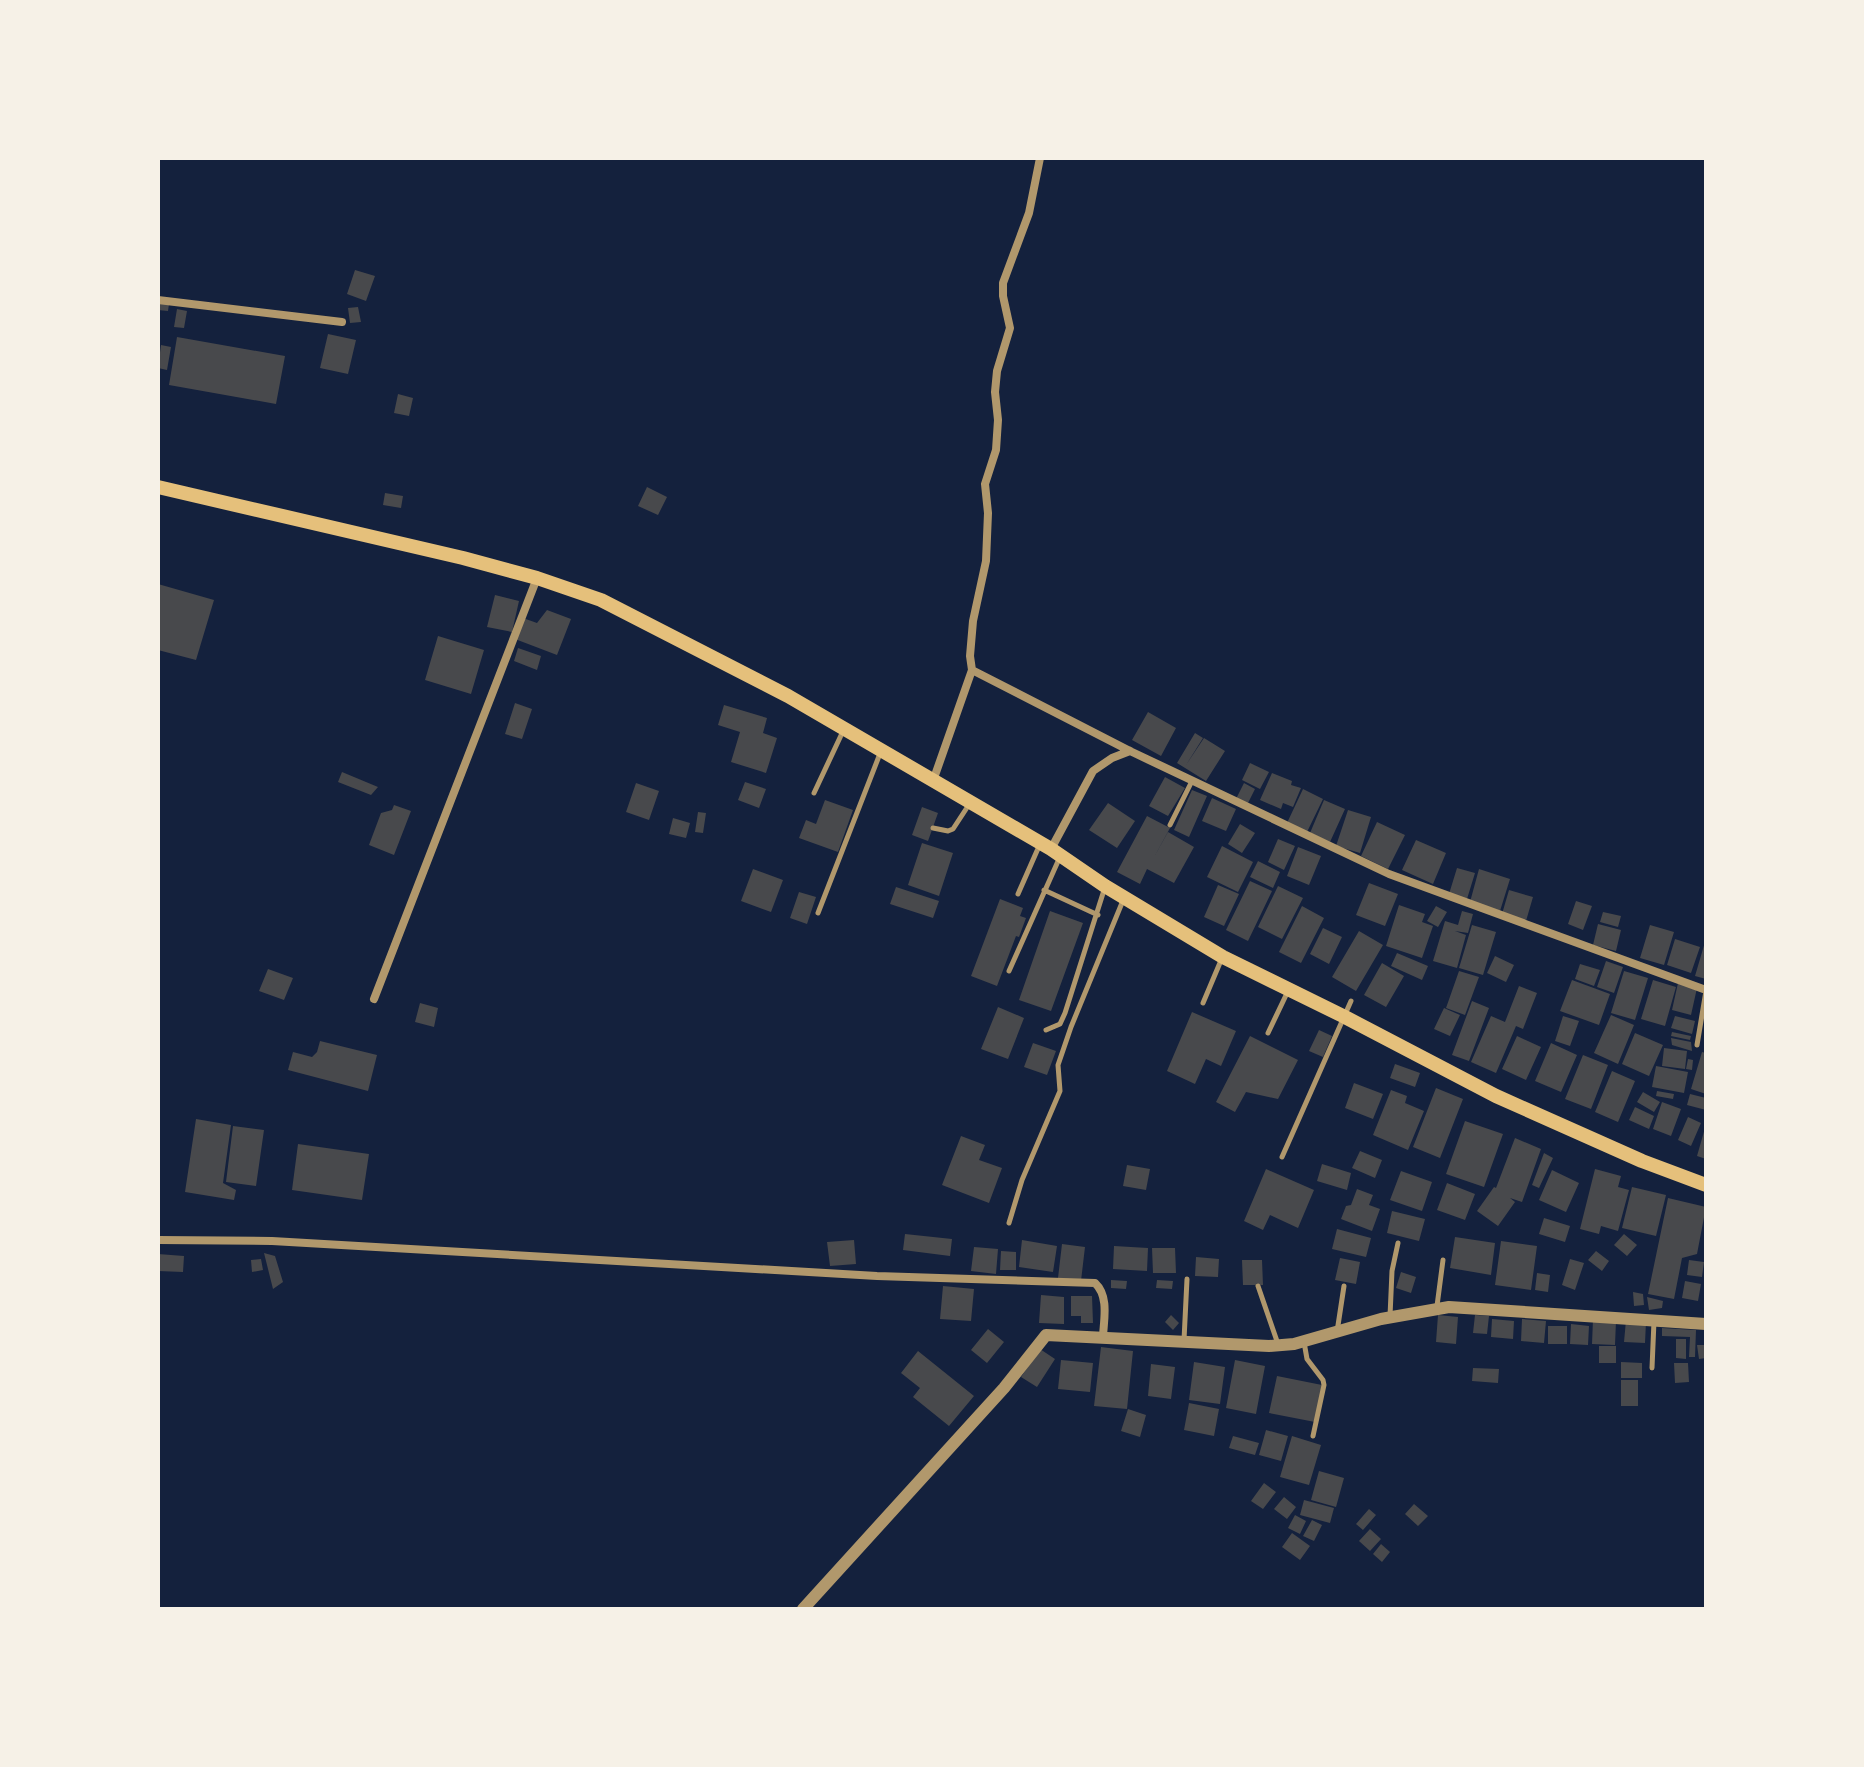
<svg xmlns="http://www.w3.org/2000/svg" width="1864" height="1767" viewBox="0 0 1864 1767" font-family="Signika,sans-serif">
	<style>
		.building { fill: #48494c }
		.lines { fill: none; stroke-linecap: round; stroke-linejoin: round }
		.service { stroke: #b1986c; stroke-width: 5 }
		.minor { stroke: #b1986c; stroke-width: 8 }
		.tertiary { stroke: #b1986c; stroke-width: 12 }
		.primary { stroke: #e5c07b; stroke-width: 14 }
	</style>
	<rect width="100%" height="100%" fill="#14213d"/>
	<path class="building" d="M355,270L375,276L366,301L347,294Z
		M158,302L169,304L168,311L158,310Z
		M358,307L361,322L350,323L348,308Z
		M177,309L187,311L184,328L174,327Z
		M328,334L356,340L348,374L320,368Z
		M177,337L285,356L276,404L169,385Z
		M161,345L171,347L167,370L158,368Z
		M398,394L413,398L409,416L394,413Z
		M647,487L667,497L658,515L638,506Z
		M385,493L403,496L401,508L383,505Z
		M158,584L214,600L196,660L158,650Z
		M495,595L519,601L512,632L487,627Z
		M547,610L571,619L557,655L515,639L523,618L537,623Z
		M438,636L484,650L471,694L425,680Z
		M518,648L541,656L537,670L514,661Z
		M515,703L532,709L522,739L505,734Z
		M724,705L767,718L763,733L777,738L766,773L731,762L740,732L718,725Z
		M1148,712L1176,728L1161,756L1132,740Z
		M1195,733L1203,738L1186,765L1204,738L1225,751L1206,781L1177,763Z
		M1250,763L1269,772L1260,789L1242,780Z
		M342,772L378,787L371,795L338,782Z
		M1272,773L1292,781L1291,785L1301,788L1293,807L1283,803L1281,809L1260,800Z
		M1165,777L1185,788L1168,816L1149,806Z
		M745,782L766,789L759,808L738,800Z
		M636,783L659,791L649,820L626,812Z
		M1244,783L1255,789L1247,805L1236,799Z
		M1303,789L1323,799L1307,832L1287,823Z
		M1192,790L1207,796L1189,837L1174,830Z
		M1212,798L1236,809L1226,831L1202,821Z
		M825,800L853,810L838,852L799,838L806,820L816,824Z
		M1324,800L1345,809L1330,842L1310,833Z
		M1108,803L1135,821L1117,848L1089,830Z
		M394,805L411,811L394,855L369,845L381,813L392,810Z
		M922,807L938,813L928,841L912,835Z
		M1348,810L1371,817L1360,853L1336,846Z
		M698,812L706,813L703,833L695,832Z
		M1147,816L1170,828L1153,859L1168,832L1194,847L1174,883L1147,869L1140,884L1117,872Z
		M673,818L690,823L686,838L669,834Z
		M1377,822L1405,835L1388,869L1361,856Z
		M1240,824L1255,833L1242,853L1228,844Z
		M1278,839L1295,846L1284,870L1268,862Z
		M1416,840L1446,853L1433,884L1402,870Z
		M922,843L953,853L939,896L908,885Z
		M1222,846L1253,862L1238,892L1207,877Z
		M1298,847L1321,856L1309,885L1287,876Z
		M1258,861L1280,872L1273,888L1250,877Z
		M1457,868L1475,873L1467,899L1449,894Z
		M753,869L783,880L771,912L741,901Z
		M1479,869L1510,879L1500,911L1470,902Z
		M1250,881L1272,891L1248,941L1226,930Z
		M1369,883L1398,894L1385,926L1356,915Z
		M1218,885L1239,894L1224,926L1204,917Z
		M1278,886L1303,898L1282,939L1258,927Z
		M896,887L939,901L933,918L890,904Z
		M1509,890L1533,897L1526,921L1502,914Z
		M799,892L816,897L807,924L790,918Z
		M1000,899L1023,908L1020,916L1026,918L1019,937L1016,936L997,986L971,976Z
		M1576,901L1592,906L1583,930L1568,924Z
		M1399,905L1425,914L1422,922L1433,926L1422,958L1386,946Z
		M1302,906L1324,918L1301,963L1279,952Z
		M1436,906L1447,912L1438,927L1427,921Z
		M1050,911L1083,923L1051,1011L1019,1000Z
		M1462,911L1473,914L1468,933L1455,931L1466,935L1457,968L1433,961L1445,921L1458,925Z
		M1603,912L1621,916L1618,927L1600,922Z
		M1598,924L1621,930L1616,951L1593,945Z
		M1472,925L1496,932L1483,975L1459,968Z
		M1650,925L1674,932L1664,965L1640,958Z
		M1323,928L1342,937L1329,964L1310,954Z
		M1359,931L1383,945L1356,991L1332,977Z
		M1675,939L1700,947L1691,973L1667,965Z
		M1705,942H1706V979L1695,976Z
		M1397,953L1428,966L1422,980L1391,966Z
		M1495,956L1514,965L1506,982L1487,973Z
		M1606,961L1623,967L1614,993L1597,987Z
		M1382,963L1404,976L1386,1007L1364,995Z
		M1580,964L1600,970L1594,986L1575,979Z
		M268,969L293,978L284,1000L259,991Z
		M1459,971L1479,977L1465,1015L1446,1008Z
		M1624,971L1648,978L1635,1020L1611,1013Z
		M1572,980L1610,994L1599,1025L1560,1011Z
		M1653,980L1676,987L1665,1026L1641,1019Z
		M1678,983L1697,988L1691,1015L1672,1010Z
		M1519,986L1537,993L1523,1029L1516,1026L1496,1073L1471,1062L1491,1016L1505,1022Z
		M1472,1001L1489,1008L1469,1061L1452,1055Z
		M420,1003L438,1008L434,1027L415,1022Z
		M998,1007L1024,1018L1008,1059L981,1049Z
		M1444,1008L1460,1015L1450,1036L1434,1029Z
		M1192,1012L1236,1031L1221,1066L1206,1059L1195,1084L1167,1071Z
		M1611,1015L1634,1025L1618,1064L1594,1053Z
		M1563,1016L1579,1021L1570,1046L1555,1041Z
		M1675,1016L1695,1021L1692,1034L1671,1028Z
		M1319,1030L1332,1036L1323,1057L1309,1051Z
		M1672,1032L1691,1036L1690,1040L1671,1036Z
		M1635,1033L1663,1045L1649,1076L1622,1064Z
		M1250,1036L1298,1060L1278,1099L1246,1092L1235,1112L1216,1102Z
		M1517,1036L1541,1047L1526,1080L1502,1069Z
		M1671,1038L1691,1042L1692,1051L1672,1045Z
		M320,1041L377,1055L368,1091L288,1070L293,1052L312,1057L317,1052Z
		M1033,1043L1056,1051L1047,1075L1024,1067Z
		M1551,1043L1577,1055L1561,1092L1535,1081Z
		M1664,1048L1687,1051L1685,1069L1662,1066Z
		M1702,1052L1706,1053V1094L1691,1089Z
		M1583,1055L1608,1065L1591,1109L1565,1099Z
		M1688,1059L1693,1060L1692,1070L1686,1069Z
		M1395,1064L1420,1073L1415,1087L1390,1078Z
		M1656,1066L1688,1072L1684,1093L1652,1087Z
		M1612,1071L1635,1081L1618,1122L1595,1112Z
		M1354,1083L1383,1094L1373,1119L1345,1108Z
		M1436,1088L1463,1099L1440,1158L1413,1147Z
		M1391,1090L1407,1096L1405,1103L1424,1111L1408,1150L1373,1135Z
		M1657,1091L1674,1094L1673,1099L1656,1096Z
		M1643,1092L1660,1102L1654,1112L1637,1102Z
		M1690,1094L1706,1098V1110L1687,1105Z
		M1662,1102L1681,1109L1671,1136L1653,1129Z
		M1635,1107L1654,1116L1649,1129L1629,1120Z
		M1688,1117L1701,1123L1691,1146L1678,1140Z
		M196,1119L231,1125L223,1183L236,1190L234,1200L185,1192Z
		M1465,1121L1503,1134L1484,1187L1446,1174Z
		M233,1126L264,1130L256,1186L226,1182Z
		M1705,1128H1706V1159L1697,1156Z
		M961,1136L985,1145L979,1160L1002,1168L989,1203L942,1185Z
		M1515,1138L1541,1149L1522,1202L1510,1198L1515,1202L1498,1226L1477,1211L1494,1187L1496,1188Z
		M298,1144L369,1154L362,1200L292,1190Z
		M1360,1151L1382,1160L1375,1178L1352,1168Z
		M1544,1153L1553,1158L1539,1188L1532,1185Z
		M1322,1164L1351,1173L1347,1190L1317,1181Z
		M1127,1165L1150,1169L1146,1190L1123,1186Z
		M1266,1169L1314,1190L1298,1228L1270,1215L1263,1230L1244,1221Z
		M1595,1169L1621,1176L1618,1187L1629,1190L1618,1231L1601,1226L1599,1234L1580,1229Z
		M1552,1170L1579,1183L1566,1212L1539,1200Z
		M1401,1171L1432,1182L1422,1211L1390,1200Z
		M1447,1183L1475,1194L1465,1220L1437,1210Z
		M1632,1187L1666,1195L1656,1236L1622,1228Z
		M1357,1189L1373,1195L1369,1205L1380,1209L1372,1231L1341,1219L1346,1206L1351,1205Z
		M1668,1198L1706,1207L1697,1254L1682,1258L1674,1299L1648,1294Z
		M1392,1211L1425,1219L1419,1241L1387,1233Z
		M1544,1218L1570,1226L1565,1242L1539,1234Z
		M1337,1229L1371,1238L1366,1257L1332,1249Z
		M905,1234L952,1239L950,1256L903,1250Z
		M1624,1234L1637,1245L1627,1256L1614,1245Z
		M1455,1237L1495,1243L1491,1275L1450,1268Z
		M854,1240L856,1264L830,1266L827,1242Z
		M1022,1240L1057,1246L1053,1272L1019,1267Z
		M1501,1241L1537,1246L1531,1290L1495,1285Z
		M1062,1244L1085,1247L1081,1281L1058,1278Z
		M1114,1246L1148,1248L1147,1271L1113,1269Z
		M974,1247L998,1249L996,1274L971,1271Z
		M1152,1248H1175L1176,1273H1153Z
		M1001,1251L1016,1252V1270H1000Z
		M1596,1251L1609,1261L1602,1271L1588,1260Z
		M264,1253L275,1256L283,1282L273,1289Z
		M158,1254L184,1256L183,1272L158,1271Z
		M1196,1257L1219,1259L1218,1277L1195,1276Z
		M1340,1258L1360,1262L1356,1284L1335,1280Z
		M261,1259L263,1270L252,1272L251,1260Z
		M1570,1259L1584,1263L1575,1290L1562,1285Z
		M1242,1260H1262L1263,1285H1243Z
		M1689,1260L1704,1262L1702,1277L1687,1275Z
		M1401,1272L1416,1277L1411,1293L1396,1288Z
		M1537,1273L1550,1275L1548,1292L1535,1290Z
		M1111,1280L1127,1281L1126,1289L1111,1288Z
		M1157,1280L1173,1281L1172,1289L1156,1288Z
		M1685,1281L1701,1284L1698,1301L1682,1298Z
		M943,1286L974,1289L971,1321L940,1319Z
		M1633,1292L1643,1294L1644,1305L1634,1306Z
		M1041,1295L1064,1297V1324L1039,1323Z
		M1071,1296H1092L1093,1323H1081V1316H1071Z
		M1647,1297L1663,1301L1662,1308L1649,1310Z
		M1171,1315L1179,1323L1173,1330L1165,1322Z
		M1438,1315L1458,1317L1456,1344L1436,1342Z
		M1475,1315L1489,1316L1487,1334L1473,1333Z
		M1492,1319L1514,1321L1513,1339L1491,1337Z
		M1522,1319L1546,1321L1544,1343L1521,1341Z
		M1593,1319L1616,1321L1615,1345L1592,1344Z
		M1626,1320L1646,1322L1645,1343L1624,1342Z
		M1571,1324L1589,1326L1588,1345L1570,1344Z
		M1548,1326H1567V1344H1548Z
		M1662,1328L1696,1330L1695,1357H1689L1690,1337L1662,1336Z
		M988,1329L1004,1342L987,1363L971,1350Z
		M1676,1339H1686V1359L1676,1358Z
		M1697,1345H1706V1358L1699,1359Z
		M1599,1346H1616V1363H1599Z
		M1101,1347L1133,1351L1127,1409L1094,1406Z
		M1040,1349L1055,1359L1037,1387L1021,1377Z
		M918,1351L974,1396L949,1426L913,1397L920,1388L901,1373Z
		M1061,1360L1093,1363L1090,1392L1058,1389Z
		M1235,1360L1265,1366L1256,1414L1226,1408Z
		M1194,1362L1225,1367L1220,1404L1189,1400Z
		M1621,1362L1642,1363V1378H1621Z
		M1674,1363H1688L1689,1382L1675,1383Z
		M1151,1364L1175,1367L1171,1399L1148,1396Z
		M1473,1368L1499,1369L1498,1383L1472,1381Z
		M1277,1376L1322,1385L1315,1422L1269,1413Z
		M1621,1380H1638V1406H1621Z
		M1189,1403L1219,1409L1214,1436L1184,1430Z
		M1128,1409L1146,1415L1140,1437L1121,1431Z
		M1266,1430L1288,1436L1281,1461L1259,1455Z
		M1233,1436L1259,1443L1255,1455L1229,1448Z
		M1292,1436L1321,1445L1309,1485L1280,1477Z
		M1319,1471L1344,1478L1336,1507L1311,1500Z
		M1264,1483L1276,1492L1263,1509L1251,1501Z
		M1284,1497L1296,1507L1287,1519L1274,1509Z
		M1304,1500L1334,1508L1330,1523L1300,1515Z
		M1414,1504L1428,1516L1418,1526L1405,1514Z
		M1369,1509L1376,1515L1363,1530L1356,1524Z
		M1295,1515L1306,1521L1300,1534L1288,1528Z
		M1312,1520L1322,1525L1314,1541L1303,1536Z
		M1370,1529L1381,1539L1370,1551L1359,1541Z
		M1292,1533L1310,1546L1300,1560L1282,1547Z
		M1381,1544L1390,1552L1382,1562L1373,1554Z"/>
	<g class="lines">
		<path class="service" d="M814,793L844,729
			M1170,825L1192,781
			M933,828L948,831L953,829L970,803
			M1044,890L1098,915
			M1018,894L1040,844
			M818,913L881,751
			M1009,971L1059,859
			M1203,1003L1222,958
			M1046,1030L1060,1024L1065,1013L1105,887
			M1268,1033L1288,991
			M1697,1045L1706,991
			M1282,1157L1351,1001
			M1009,1223L1022,1180L1060,1091L1058,1065L1071,1027L1124,898
			M1258,1286L1278,1344
			M1437,1306L1443,1260
			M1390,1316L1392,1271L1398,1243
			M1337,1332L1344,1286
			M1184,1340L1187,1279
			M1304,1342L1307,1359L1323,1380L1324,1385L1313,1436
			M1652,1368L1654,1321"/>
		<path class="minor" d="M158,300L342,322
			M972,670L970,656L973,621L986,561L988,513L985,484L996,450L998,420L995,392L997,371L1010,328L1003,296V283L1029,213L1040,158
			M933,781L972,670L1130,751L1389,874L1706,990
			M1051,849L1093,771L1112,758L1130,751
			M374,999L537,578
			M158,1240L272,1241L877,1276L1095,1283C1109,1296 1104,1319 1103,1336"/>
		<path class="tertiary" d="M803,1609L1004,1388L1046,1335L1269,1346L1294,1344L1381,1319L1449,1307L1706,1324"/>
		<path class="primary" d="M158,487L463,558L537,578L601,600L788,696L1051,849L1105,886L1223,957L1343,1016L1496,1096L1642,1161L1706,1185"/>
	</g>
	<rect width="1864" height="1767" fill="none" stroke="#f6f1e7" stroke-width="320"/>
</svg>
